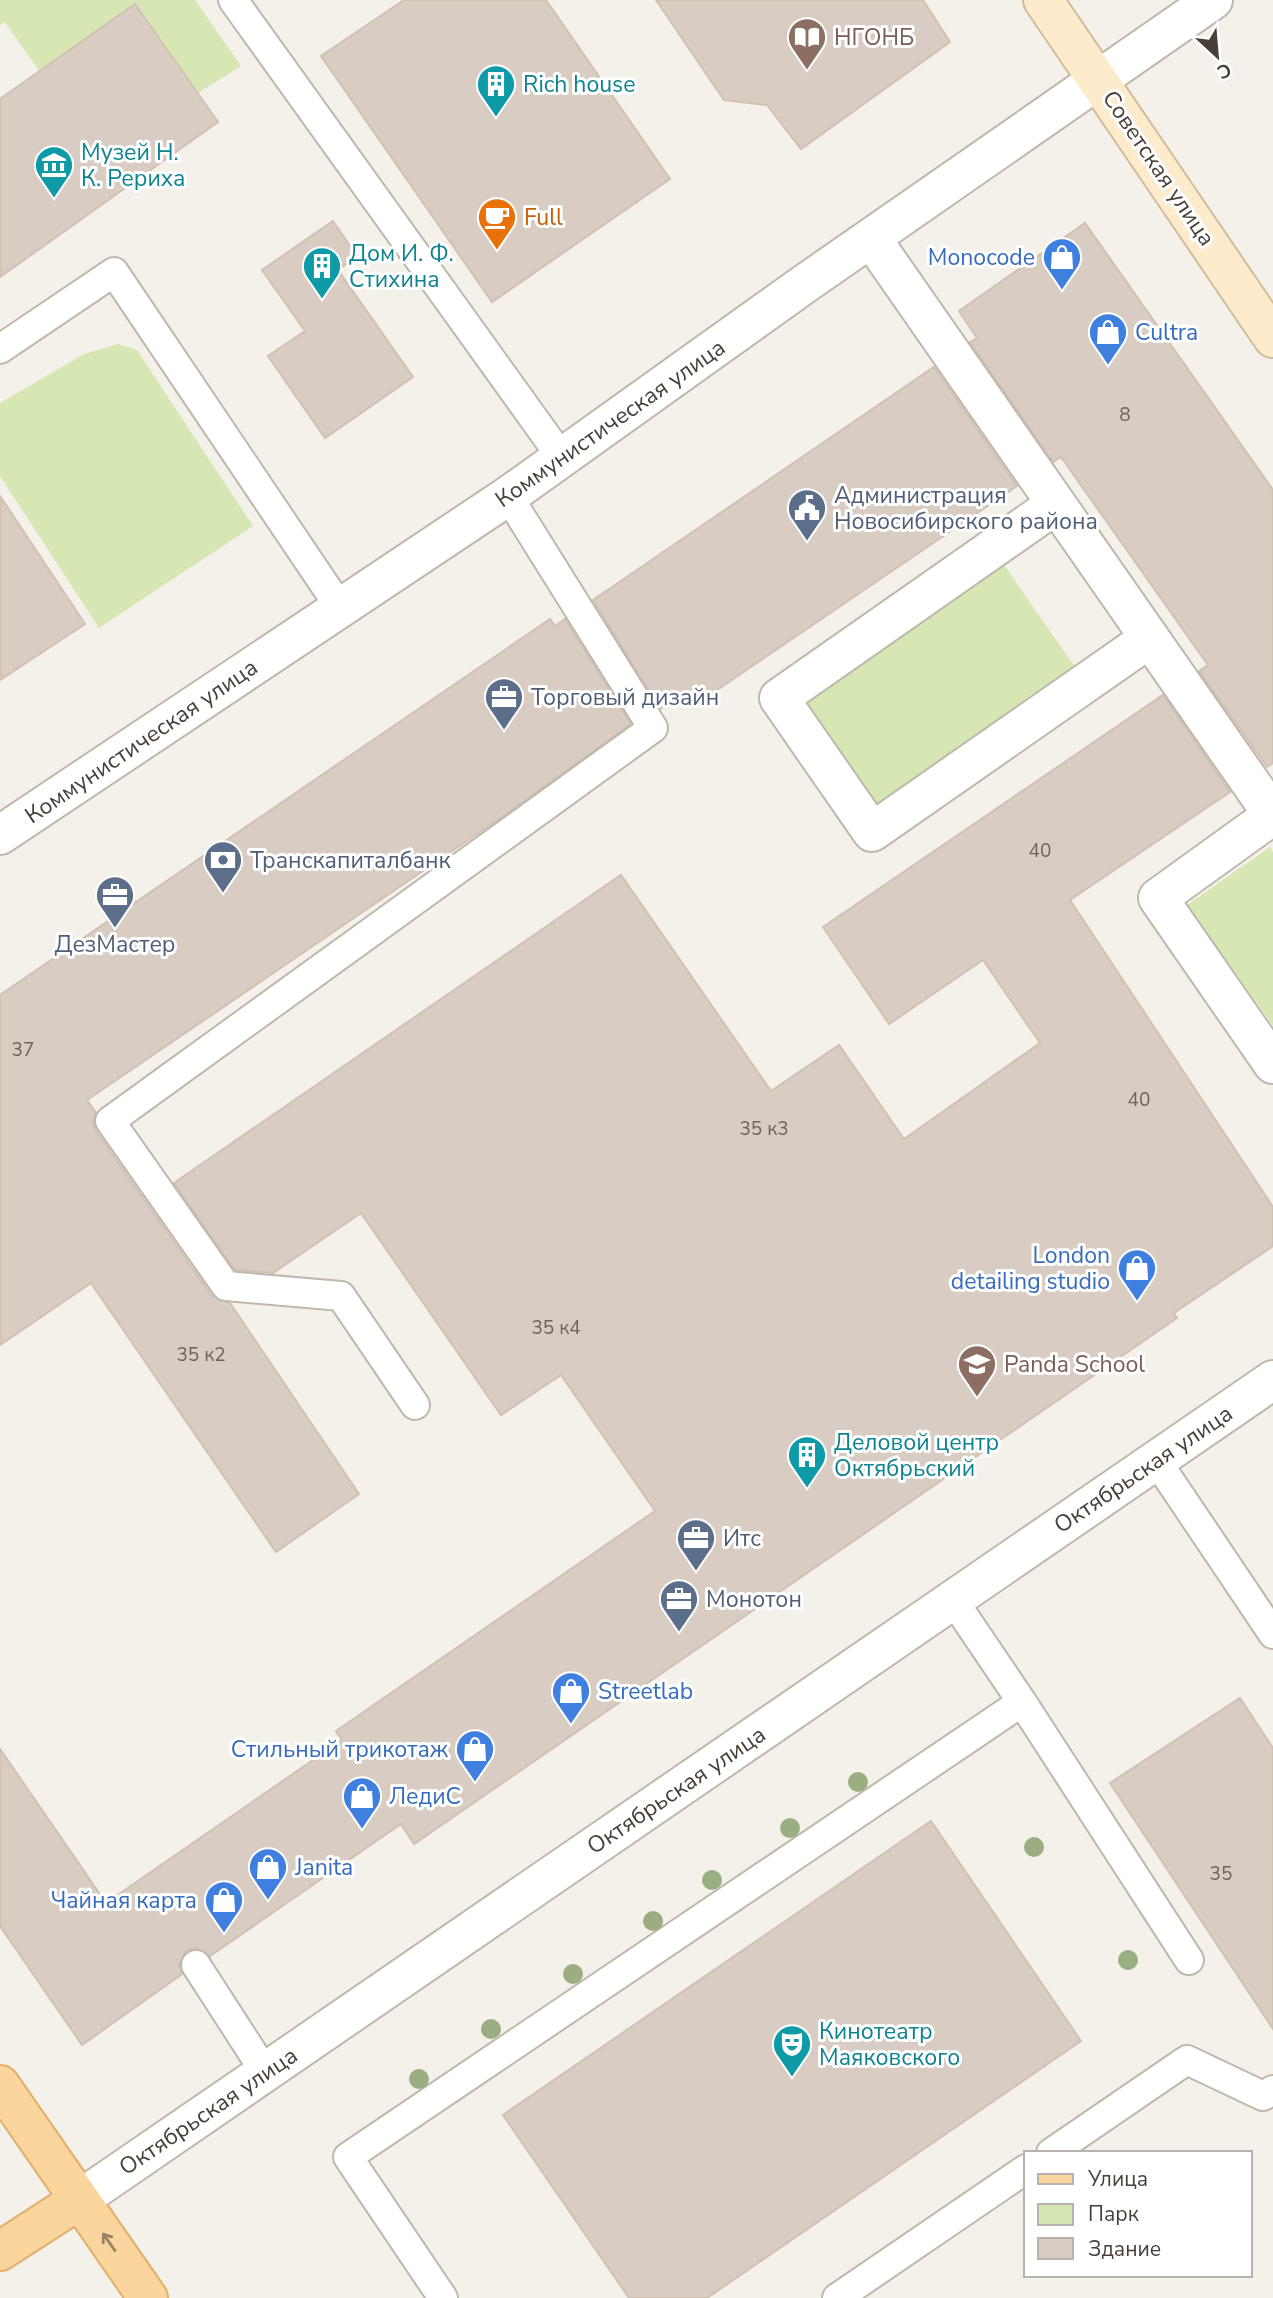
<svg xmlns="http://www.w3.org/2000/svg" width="1273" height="2298" viewBox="0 0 1273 2298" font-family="'Nunito Sans',sans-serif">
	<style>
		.green { fill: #d6e7b4 }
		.building { fill: #d9cdc3; stroke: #d0c1b3; stroke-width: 2 }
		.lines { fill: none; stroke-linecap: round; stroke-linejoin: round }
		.lane-casing { stroke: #c0b7ad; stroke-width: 32 }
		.street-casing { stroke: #c0b7ad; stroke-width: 42 }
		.secondary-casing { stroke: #d2bd9b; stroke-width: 42 }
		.primary-casing { stroke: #e0b06c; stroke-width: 42 }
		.lane { stroke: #fff; stroke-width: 28 }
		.street { stroke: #fff; stroke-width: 38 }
		.secondary { stroke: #fdebcc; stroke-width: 38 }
		.primary { stroke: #fad59d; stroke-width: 38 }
		.tree { fill: #9bae82 }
		.oneway { stroke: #988365 }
		.labels { text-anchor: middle; stroke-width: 6; stroke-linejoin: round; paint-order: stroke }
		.number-label { font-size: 19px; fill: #6c635b }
		.education-label { font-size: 23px; fill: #785e54; stroke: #fff; text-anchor: start }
		.culture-label { font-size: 23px; fill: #0d838f; stroke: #fff; text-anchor: start }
		.street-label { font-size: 23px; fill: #484038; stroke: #fff }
		.food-label { font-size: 23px; fill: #c56008; stroke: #fff; text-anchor: start }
		.shop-label { font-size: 23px; fill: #366cbe; stroke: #fff; text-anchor: end }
		.service-label { font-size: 23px; fill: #4e5e75; stroke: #fff; text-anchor: start }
	</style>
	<rect width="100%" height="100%" fill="#f4f0ea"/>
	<path class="green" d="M0,0H195L241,66L198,93L135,5L39,71L5,22L0,25Z
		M118,344L137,350L253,526L99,628L0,476V403L84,354Z
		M993,549L1086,683L872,832L779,698Z
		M1270,847L1273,852V1026L1187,905Z"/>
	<path class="building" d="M404,0H546L670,179L492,302L321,56Z
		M656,0H923L950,42L801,149L767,105L724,100Z
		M135,4L218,122L0,277V99Z
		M333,221L357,256L338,270L413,377L325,438L268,356L305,331L262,270Z
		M1085,223L1273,490V763L1267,767L1199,671L1208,665L1061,457L1053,462L970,342L977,338L959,311Z
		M934,367L1017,486L692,707L682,694L660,709L593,600Z
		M0,496L85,624L0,680Z
		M550,619L555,626L565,619L631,724L502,817L87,1100L96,1113L93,1122L96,1131L212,1296L230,1303L359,1494L276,1552L91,1283L0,1345V995Z
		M1163,695L1230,792L1070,900L1273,1207V1246L1174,1313L1177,1318L414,1844L401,1824L210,1956L196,1948L186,1951L179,1965L182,1974L82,2045L0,1926V1749L106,1903L342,1740L336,1731L655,1511L561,1375L501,1415L361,1213L273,1273L235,1270L174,1183L621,875L771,1091L839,1045L904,1139L1040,1043L983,960L889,1024L823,927Z
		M1240,1698L1273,1748V2029L1110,1783Z
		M931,1821L1081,2041L707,2298H629L503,2115Z"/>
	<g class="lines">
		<g class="lane-casing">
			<path id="lane" d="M233,0L562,458
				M0,349L114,272L341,609
				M415,1405L341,1296L226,1286L110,1121L653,728L508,496
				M1156,1460L1273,1634
				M953,1600L1022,1702L1189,1960
				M196,1965L265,2072
				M1051,2153L1187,2060L1263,2096L1273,2090
				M443,2298L348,2157L1022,1702
				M837,2298L1026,2169"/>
		</g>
		<g class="street-casing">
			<path id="street" d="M871,238L1273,815
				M1055,505L779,698L872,832L1150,638
				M1273,815L1158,898L1273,1064
				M0,835L508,496L803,285L1213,0
				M79,2200L1273,1380"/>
		</g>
		<g class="secondary-casing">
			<path id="secondary" d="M1043,0L1273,338"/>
		</g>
		<g class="primary-casing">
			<path id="primary" d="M0,2085L148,2298
				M0,2251L79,2200"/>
		</g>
		<use href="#lane" class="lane"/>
		<use href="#street" class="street"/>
		<use href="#secondary" class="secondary"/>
		<use href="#primary" class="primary"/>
	</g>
	<g class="tree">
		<circle cx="858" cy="1782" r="10"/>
		<circle cx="790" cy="1828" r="10"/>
		<circle cx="1034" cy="1847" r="10"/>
		<circle cx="712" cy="1880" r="10"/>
		<circle cx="653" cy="1921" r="10"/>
		<circle cx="1128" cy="1960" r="10"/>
		<circle cx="573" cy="1974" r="10"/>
		<circle cx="491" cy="2029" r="10"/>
		<circle cx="419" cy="2079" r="10"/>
	</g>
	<defs><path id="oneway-shaft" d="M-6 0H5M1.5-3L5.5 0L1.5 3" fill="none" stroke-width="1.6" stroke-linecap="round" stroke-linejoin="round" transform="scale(1.75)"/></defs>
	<use class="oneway" href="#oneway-shaft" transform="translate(109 2242) rotate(-125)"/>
	<defs>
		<g id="library-pin" transform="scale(2.0125)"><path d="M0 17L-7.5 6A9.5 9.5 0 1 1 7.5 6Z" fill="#8d6e63" stroke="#fff"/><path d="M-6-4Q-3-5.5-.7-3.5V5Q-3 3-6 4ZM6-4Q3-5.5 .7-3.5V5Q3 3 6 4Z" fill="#fff"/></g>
		<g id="building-pin" transform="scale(2.0125)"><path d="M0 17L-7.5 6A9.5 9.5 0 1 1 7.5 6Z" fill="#0f9aa8" stroke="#fff"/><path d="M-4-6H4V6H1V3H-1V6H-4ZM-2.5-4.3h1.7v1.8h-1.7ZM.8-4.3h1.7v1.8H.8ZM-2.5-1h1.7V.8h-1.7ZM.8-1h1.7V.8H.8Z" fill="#fff"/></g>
		<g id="museum-pin" transform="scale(2.0125)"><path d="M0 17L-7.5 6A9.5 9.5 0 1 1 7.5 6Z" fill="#0f9aa8" stroke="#fff"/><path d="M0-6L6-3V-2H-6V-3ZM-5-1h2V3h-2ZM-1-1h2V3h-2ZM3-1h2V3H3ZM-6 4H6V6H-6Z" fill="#fff"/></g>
		<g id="cafe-pin" transform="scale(2.0125)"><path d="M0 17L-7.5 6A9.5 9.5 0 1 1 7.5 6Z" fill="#e8710a" stroke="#fff"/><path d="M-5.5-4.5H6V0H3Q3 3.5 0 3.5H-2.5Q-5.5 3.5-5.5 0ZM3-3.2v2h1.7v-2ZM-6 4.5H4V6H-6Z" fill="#fff"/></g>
		<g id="shop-pin" transform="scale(2.0125)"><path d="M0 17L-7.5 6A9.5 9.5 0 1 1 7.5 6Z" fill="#3f7fe0" stroke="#fff"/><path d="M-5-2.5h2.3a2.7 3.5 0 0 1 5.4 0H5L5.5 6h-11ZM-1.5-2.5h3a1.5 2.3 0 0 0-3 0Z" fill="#fff"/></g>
		<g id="civic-pin" transform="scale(2.0125)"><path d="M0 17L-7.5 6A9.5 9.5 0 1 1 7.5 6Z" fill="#5c6f8a" stroke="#fff"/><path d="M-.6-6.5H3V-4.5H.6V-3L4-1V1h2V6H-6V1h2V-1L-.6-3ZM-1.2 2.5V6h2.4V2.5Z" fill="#fff"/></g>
		<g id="office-pin" transform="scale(2.0125)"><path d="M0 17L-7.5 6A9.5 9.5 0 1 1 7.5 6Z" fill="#5c6f8a" stroke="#fff"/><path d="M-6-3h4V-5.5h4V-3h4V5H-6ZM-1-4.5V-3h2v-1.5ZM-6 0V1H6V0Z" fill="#fff"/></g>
		<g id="bank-pin" transform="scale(2.0125)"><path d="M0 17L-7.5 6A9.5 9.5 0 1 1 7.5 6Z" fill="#5c6f8a" stroke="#fff"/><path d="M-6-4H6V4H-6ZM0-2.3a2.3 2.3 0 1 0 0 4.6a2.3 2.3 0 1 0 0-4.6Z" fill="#fff"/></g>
		<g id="school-pin" transform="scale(2.0125)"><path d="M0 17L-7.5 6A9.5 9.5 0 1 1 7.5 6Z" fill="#8d6e63" stroke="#fff"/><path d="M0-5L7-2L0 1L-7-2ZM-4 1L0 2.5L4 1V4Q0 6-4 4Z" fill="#fff"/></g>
		<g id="theatre-pin" transform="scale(2.0125)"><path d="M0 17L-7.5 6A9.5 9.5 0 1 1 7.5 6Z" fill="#0f9aa8" stroke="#fff"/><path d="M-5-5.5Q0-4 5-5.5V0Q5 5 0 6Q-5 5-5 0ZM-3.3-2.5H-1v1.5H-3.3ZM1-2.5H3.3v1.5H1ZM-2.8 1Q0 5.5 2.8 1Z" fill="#fff"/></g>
	</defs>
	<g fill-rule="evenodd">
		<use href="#library-pin" x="807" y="37"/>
		<use href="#building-pin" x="496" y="84"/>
		<use href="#museum-pin" x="54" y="165"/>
		<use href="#cafe-pin" x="497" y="217"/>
		<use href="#shop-pin" x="1062" y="257"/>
		<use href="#building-pin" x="322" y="266"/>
		<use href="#shop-pin" x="1108" y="332"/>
		<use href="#civic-pin" x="807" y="508"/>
		<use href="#office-pin" x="504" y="697"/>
		<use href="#bank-pin" x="223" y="860"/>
		<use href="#office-pin" x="115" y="895"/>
		<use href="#shop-pin" x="1137" y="1268"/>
		<use href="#school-pin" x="977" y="1364"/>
		<use href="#building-pin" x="807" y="1455"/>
		<use href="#office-pin" x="696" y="1538"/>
		<use href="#office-pin" x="679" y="1599"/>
		<use href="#shop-pin" x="571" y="1691"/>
		<use href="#shop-pin" x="475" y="1749"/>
		<use href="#shop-pin" x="362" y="1796"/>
		<use href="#shop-pin" x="268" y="1867"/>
		<use href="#shop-pin" x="224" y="1900"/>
		<use href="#theatre-pin" x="792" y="2044"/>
	</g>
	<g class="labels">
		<g class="number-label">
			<text x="1125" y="421">8</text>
			<text x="1040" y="857">40</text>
			<text x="23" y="1056">37</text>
			<text x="1139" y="1106">40</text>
			<text x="764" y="1135">35 к3</text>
			<text x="556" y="1334">35 к4</text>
			<text x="201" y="1361">35 к2</text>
			<text x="1221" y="1880">35</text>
		</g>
		<g class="education-label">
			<text x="834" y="45">НГОНБ</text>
			<text x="1004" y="1372">Panda School</text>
		</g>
		<g class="culture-label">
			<text x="523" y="92">Rich house</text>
			<text x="81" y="160">Музей Н.<tspan x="81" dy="26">К. Рериха</tspan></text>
			<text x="349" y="261">Дом И. Ф.<tspan x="349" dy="26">Стихина</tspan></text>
			<text x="834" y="1450">Деловой центр<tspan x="834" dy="26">Октябрьский</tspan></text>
			<text x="819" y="2039">Кинотеатр<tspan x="819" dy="26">Маяковского</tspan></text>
		</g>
		<g class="street-label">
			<text transform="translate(1159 168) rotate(56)" y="8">Советская улица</text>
			<text transform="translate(610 423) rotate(-35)" y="8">Коммунистическая улица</text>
			<text transform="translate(141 741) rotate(-34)" y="8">Коммунистическая улица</text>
			<text transform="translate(1143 1469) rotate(-34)" y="8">Октябрьская улица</text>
			<text transform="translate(676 1790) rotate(-34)" y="8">Октябрьская улица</text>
			<text transform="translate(208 2111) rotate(-34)" y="8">Октябрьская улица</text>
		</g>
		<g class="food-label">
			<text x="524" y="225">Full</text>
		</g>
		<g class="shop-label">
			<text x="1035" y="265">Monocode</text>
			<text x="1135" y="340" text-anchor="start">Cultra</text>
			<text x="1110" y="1263">London<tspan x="1110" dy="26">detailing studio</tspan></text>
			<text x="598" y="1699" text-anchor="start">Streetlab</text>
			<text x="448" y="1757">Стильный трикотаж</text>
			<text x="389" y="1804" text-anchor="start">ЛедиС</text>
			<text x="295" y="1875" text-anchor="start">Janita</text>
			<text x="197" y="1908">Чайная карта</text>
		</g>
		<g class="service-label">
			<text x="834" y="503">Администрация<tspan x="834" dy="26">Новосибирского района</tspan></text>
			<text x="531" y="705">Торговый дизайн</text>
			<text x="250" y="868">Транскапиталбанк</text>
			<text x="115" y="952" text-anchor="middle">ДезМастер</text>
			<text x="723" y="1546">Итс</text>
			<text x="706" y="1607">Монотон</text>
		</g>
	</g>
	<rect x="1024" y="2151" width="228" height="126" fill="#ffffff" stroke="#b6b3af" stroke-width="2"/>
	<rect x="1038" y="2174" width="35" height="10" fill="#fad59d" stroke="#b6b3af" stroke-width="2"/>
	<text x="1088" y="2186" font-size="21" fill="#484038">Улица</text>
	<rect x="1038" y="2204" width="35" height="21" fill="#d6e7b4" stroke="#b6b3af" stroke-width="2"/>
	<text x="1088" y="2221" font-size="21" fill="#484038">Парк</text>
	<rect x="1038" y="2238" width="35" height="21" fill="#d9cdc3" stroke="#b6b3af" stroke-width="2"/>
	<text x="1088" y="2256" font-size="21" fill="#484038">Здание</text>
	<g transform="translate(1217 56) rotate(154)" stroke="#ffffff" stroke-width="5" paint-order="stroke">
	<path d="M0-5L12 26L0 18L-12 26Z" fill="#484038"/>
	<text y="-10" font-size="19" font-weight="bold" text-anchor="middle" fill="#484038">С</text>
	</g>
</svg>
